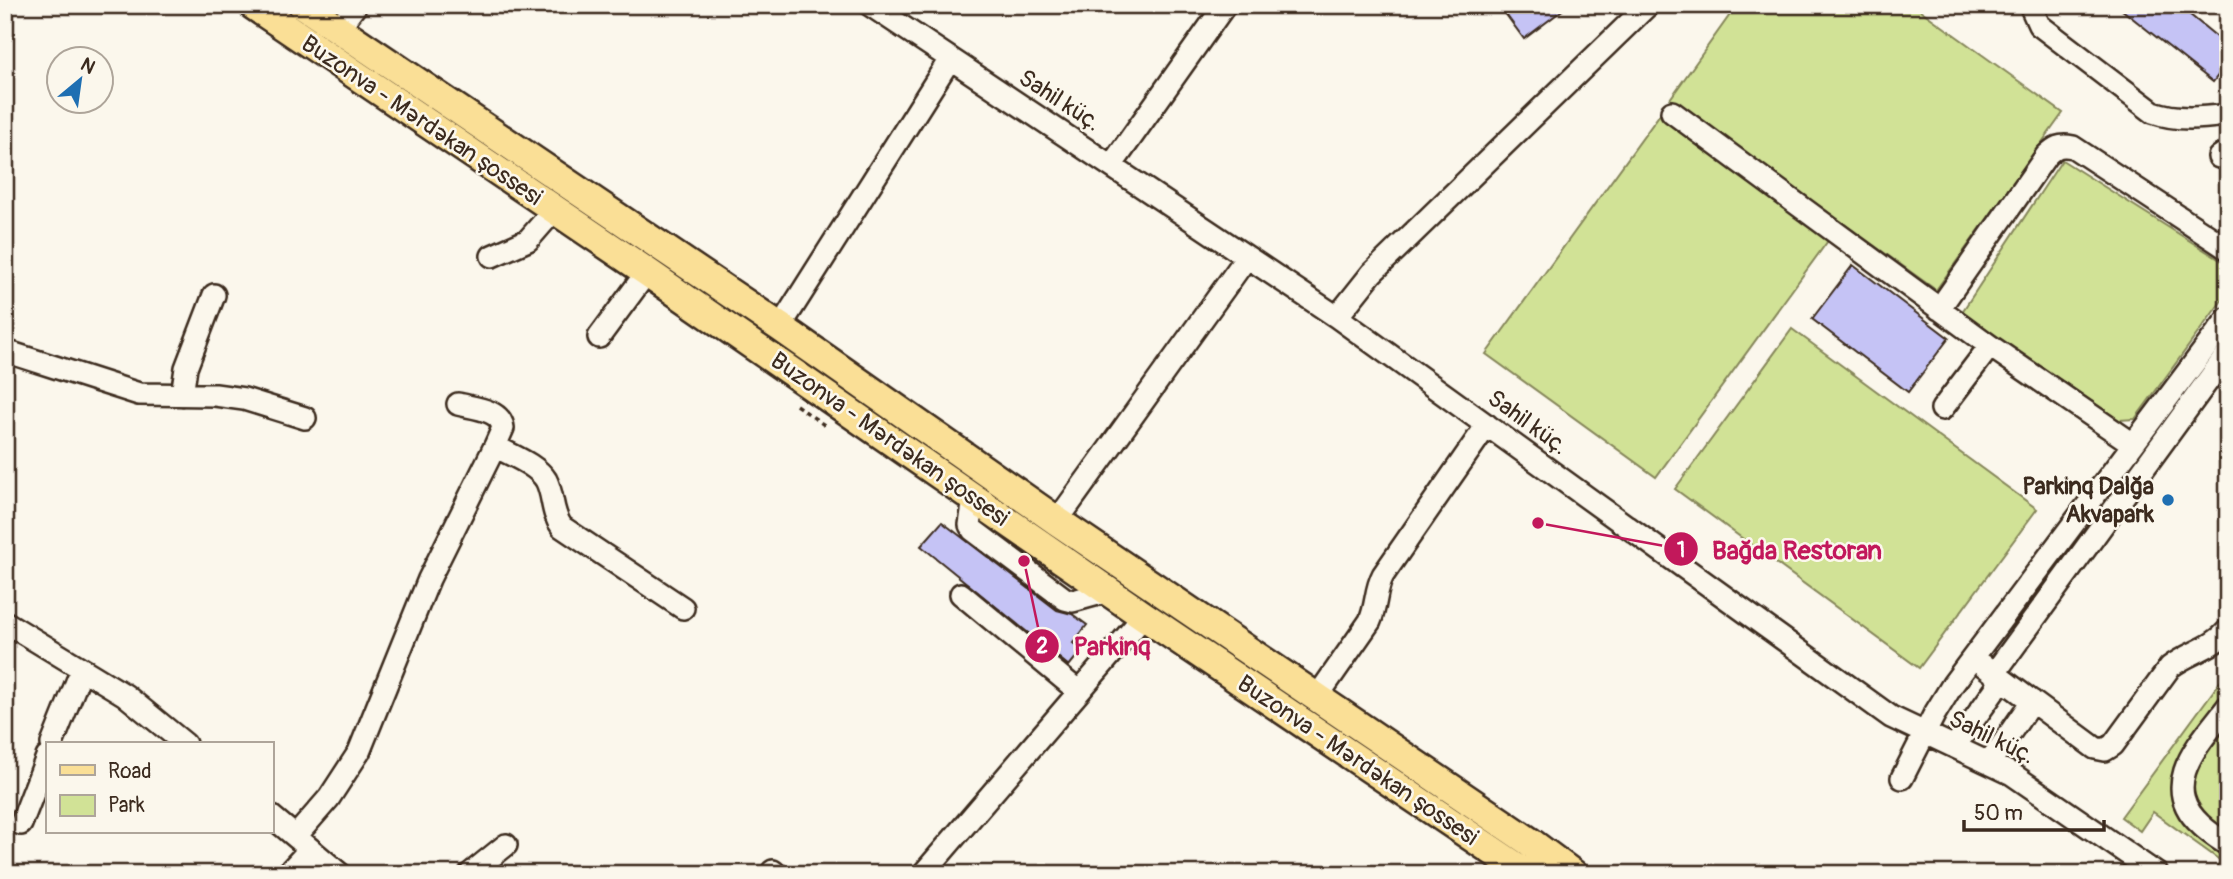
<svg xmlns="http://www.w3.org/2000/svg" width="2233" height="879" viewBox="0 0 2233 879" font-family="Pangolin,sans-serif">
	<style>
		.green { fill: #d1e296; stroke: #86865a; stroke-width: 2 }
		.building { fill: #c5c3f5; stroke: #3b2a1e; stroke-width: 2 }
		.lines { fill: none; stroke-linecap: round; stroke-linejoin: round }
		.minor-casing { stroke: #3b2a1e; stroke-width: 26 }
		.major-casing { stroke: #3b2a1e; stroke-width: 33 }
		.path { stroke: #3b2a1e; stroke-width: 3.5; stroke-dasharray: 5 5; stroke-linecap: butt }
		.minor { stroke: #fbf7ec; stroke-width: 21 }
		.major { stroke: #fadf96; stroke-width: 28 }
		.poi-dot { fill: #1f6fb2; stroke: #fbf7ec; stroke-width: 2.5 }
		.labels { text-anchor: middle; stroke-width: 5; stroke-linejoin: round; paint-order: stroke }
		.street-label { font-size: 24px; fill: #3b2a1e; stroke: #fbf7ec }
		.poi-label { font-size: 24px; font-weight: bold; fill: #3b2a1e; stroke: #fbf7ec; text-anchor: end }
		.leader { fill: none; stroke: #c2185b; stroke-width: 2.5 }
		.callout-dot { fill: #c2185b; stroke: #fbf7ec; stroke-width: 2.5 }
		.mark-label { font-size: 21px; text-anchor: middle; font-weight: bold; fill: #fff }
		.callout-label { font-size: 26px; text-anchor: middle; font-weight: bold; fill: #c2185b; stroke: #fbf7ec; stroke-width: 5; stroke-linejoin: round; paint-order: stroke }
	</style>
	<rect width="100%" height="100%" fill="#fbf7ec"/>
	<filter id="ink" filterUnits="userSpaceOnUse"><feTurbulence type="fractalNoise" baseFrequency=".0143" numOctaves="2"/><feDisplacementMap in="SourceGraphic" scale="14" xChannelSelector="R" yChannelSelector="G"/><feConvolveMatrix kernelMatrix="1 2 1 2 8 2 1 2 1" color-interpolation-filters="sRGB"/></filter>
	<g filter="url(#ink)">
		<path class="green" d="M1737,5H1913L2063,113L1936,290L1670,99Z
			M1660,114L1830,238L1656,477L1486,354Z
			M2062,160L2228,265V292L2135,419L2119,420L1962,312Z
			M1792,329L2037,509L1919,668L1675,489Z
			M2228,671V874H2212L2221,861L2153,812L2140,831L2121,817Z"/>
		<path class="building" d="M1499,5H1569L1524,39Z
			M2116,5H2178L2228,46V62L2213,82Z
			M1853,265L1949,338L1908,392L1812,319Z
			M942,522L1057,610L1072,614L1087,625L1073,643L1082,650L1069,666L921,546Z"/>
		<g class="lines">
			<g class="minor-casing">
				<path id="minor" d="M870,5L1337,317L1891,717L2012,774L2157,874
					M2030,5L2039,25L2153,112C2178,121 2202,118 2228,115
					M338,29L356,5
					M1672,112L1990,346L2133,444
					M2219,157L2228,151
					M1111,166L1225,5
					M492,256L528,240L555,209
					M1939,309L2046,156C2055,147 2060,144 2073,147L2228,249
					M1337,317L1372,273L1648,5
					M780,327L950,59
					M599,337L647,272
					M5,351L139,394L215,395L244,399L305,418
					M182,395L186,368L214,295
					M458,404C473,408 501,409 503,428L495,446
					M1942,409L1990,346
					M974,498L970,525L973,530L1065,599L1073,601L1109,591
					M1057,521L1247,257
					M961,594L1078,691
					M5,622L125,695L185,744
					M1983,665L2095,748L2105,750L2113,745L2170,667C2189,652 2212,649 2228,630
					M1994,674L2228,353
					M1317,697L1370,621C1377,605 1375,590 1383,575L1487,425
					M2228,706C2202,741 2156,784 2201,825C2209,833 2219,839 2228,845
					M52,744L82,669
					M1955,746L2002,680
					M1990,762L2032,701
					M1902,778L1934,715L1953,684L2228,318
					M271,816L340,874
					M21,824L47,757
					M296,836L329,798L359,752L429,579L495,446C510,455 536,464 546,480C554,495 551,513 562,527L683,608
					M773,871L776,874
					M287,874L310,849
					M470,874L506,845
					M923,874L1144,616"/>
			</g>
			<g class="major-casing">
				<path id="major" d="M253,5L647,272L1144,616L1527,874
					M303,5L780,327L1057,521L1530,842L1573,874"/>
			</g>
			<path class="path" d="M796,405L827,427"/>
			<use href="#minor" class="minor"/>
			<use href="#major" class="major"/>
		</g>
	</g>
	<circle class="poi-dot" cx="2168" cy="500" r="7"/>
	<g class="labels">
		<g class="street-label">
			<text transform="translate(1060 100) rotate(33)" y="8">Sahil küç.</text>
			<text transform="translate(422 120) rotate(34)" y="8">Buzonva - Mərdəkan şossesi</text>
			<text transform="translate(1528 422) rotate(36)" y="8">Sahil küç.</text>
			<text transform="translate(890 439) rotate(35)" y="8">Buzonva - Mərdəkan şossesi</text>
			<text transform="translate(1992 737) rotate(26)" y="8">Sahil küç.</text>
			<text transform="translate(1358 760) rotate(34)" y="8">Buzonva - Mərdəkan şossesi</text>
		</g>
		<g class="poi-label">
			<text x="2154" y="494">Parkinq Dalğa<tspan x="2154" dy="28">Akvapark</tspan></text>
		</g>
	</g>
	<path class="leader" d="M1538 523L1681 549M1024 561L1042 646"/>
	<g class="callout-dot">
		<circle cx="1538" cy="523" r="7"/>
		<circle cx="1024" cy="561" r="7"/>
		<circle cx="1681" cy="549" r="18"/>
		<circle cx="1042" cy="646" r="18"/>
	</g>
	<g class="mark-label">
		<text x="1681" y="557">1</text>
		<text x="1042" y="653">2</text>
	</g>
	<g class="callout-label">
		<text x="1797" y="559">Bağda Restoran</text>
		<text x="1112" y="655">Parkinq</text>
	</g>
	<rect width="2233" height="879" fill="none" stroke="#fbf7ec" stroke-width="28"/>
	<rect x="14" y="14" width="2205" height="851" fill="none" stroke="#3b2a1e" stroke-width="2.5" filter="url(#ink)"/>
	<rect x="46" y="742" width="228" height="91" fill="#fbf7ec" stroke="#aea59a" stroke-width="2"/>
	<rect x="60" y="765" width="35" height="10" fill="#fadf96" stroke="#aea59a" stroke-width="2"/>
	<text x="108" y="778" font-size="21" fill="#3b2a1e">Road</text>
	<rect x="60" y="795" width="35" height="21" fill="#d1e296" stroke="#aea59a" stroke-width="2"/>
	<text x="108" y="812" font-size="21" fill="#3b2a1e">Park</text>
	<g transform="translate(80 80) rotate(29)"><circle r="33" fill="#fbf7ec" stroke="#aea59a" stroke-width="2"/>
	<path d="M0-5L12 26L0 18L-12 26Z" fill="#1f6fb2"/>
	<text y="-10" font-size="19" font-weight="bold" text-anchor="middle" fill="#3b2a1e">N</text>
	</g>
	<path d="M1964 820v10h140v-10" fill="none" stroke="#3b2a1e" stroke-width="3.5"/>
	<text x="1974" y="820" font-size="21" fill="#3b2a1e" stroke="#fbf7ec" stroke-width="5" paint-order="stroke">50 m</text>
</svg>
